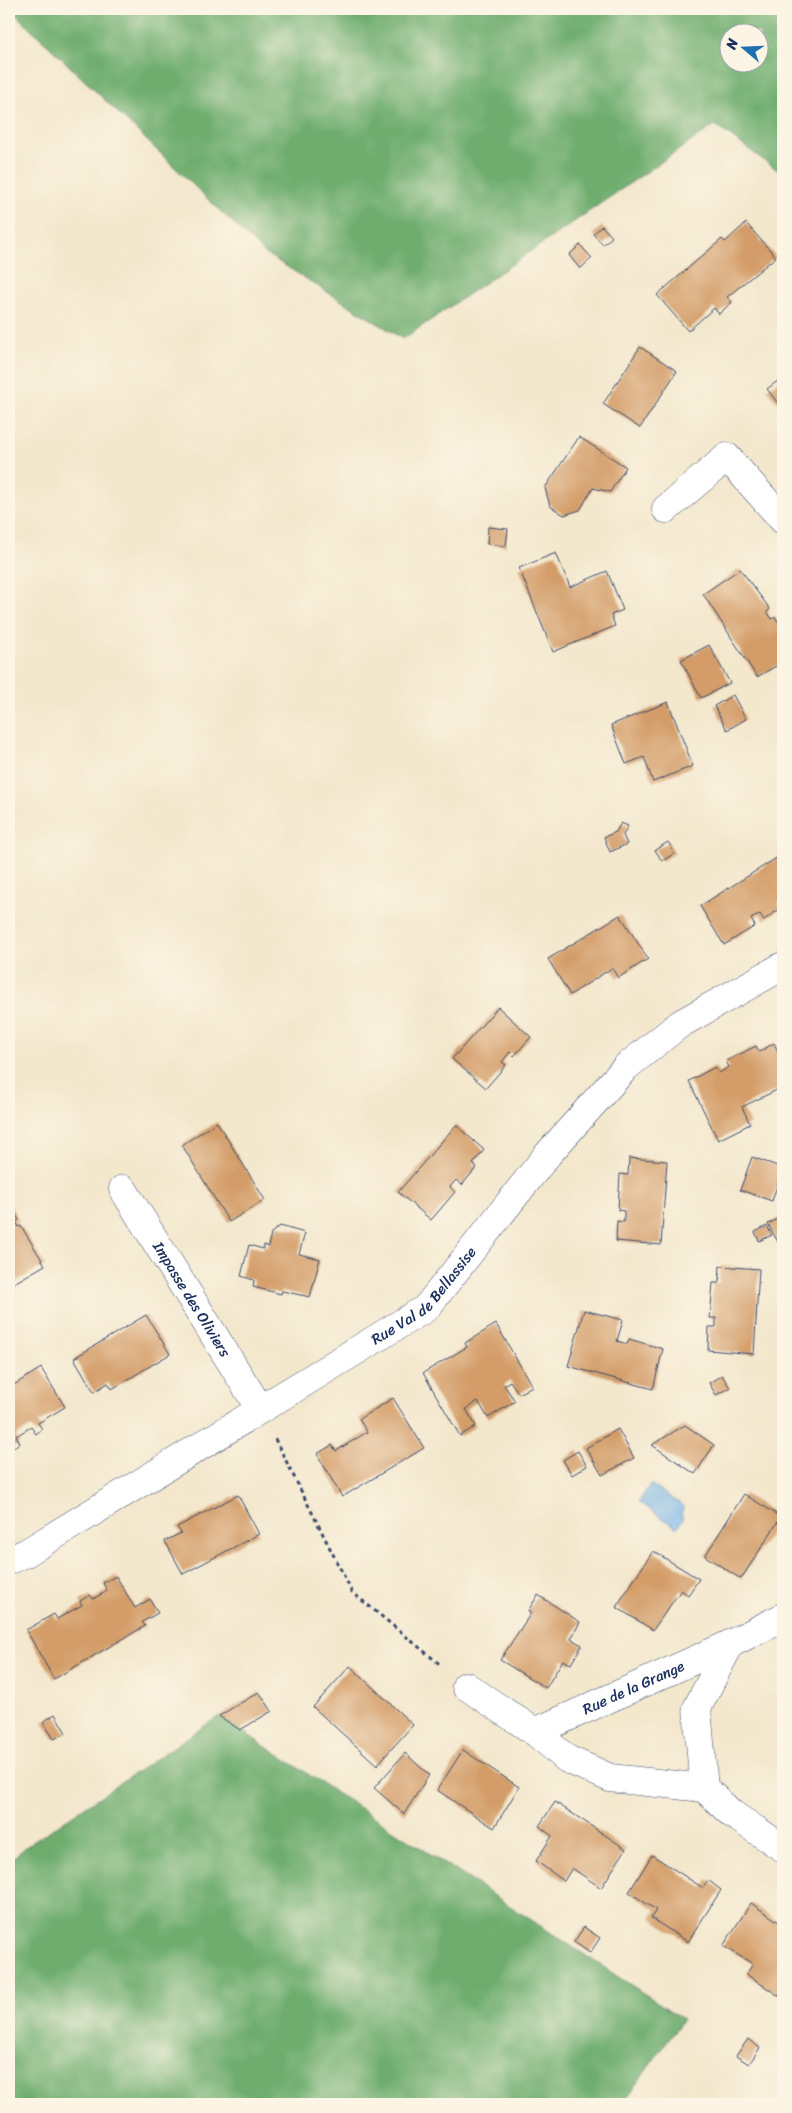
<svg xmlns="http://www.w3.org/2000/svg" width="792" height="2113" viewBox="0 0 792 2113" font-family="Sriracha,sans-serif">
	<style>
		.forest { fill: #6ead6e; stroke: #446e66; fill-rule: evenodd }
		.water { fill: #74b2e7; stroke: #4870a2 }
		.building { fill: #d39c67 }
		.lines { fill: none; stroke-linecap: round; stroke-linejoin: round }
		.minor-casing { stroke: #3b4b6e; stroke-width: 29 }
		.path { stroke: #3b4b6e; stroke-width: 3; stroke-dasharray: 4 4; stroke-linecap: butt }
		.minor { stroke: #fff; stroke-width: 28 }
		.labels { text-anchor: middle; stroke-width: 4.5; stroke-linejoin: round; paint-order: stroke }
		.street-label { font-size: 15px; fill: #1b2f5e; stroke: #fcf5e5 }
	</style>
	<rect width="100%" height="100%" fill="#fcf5e5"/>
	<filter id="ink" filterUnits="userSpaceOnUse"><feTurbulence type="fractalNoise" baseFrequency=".02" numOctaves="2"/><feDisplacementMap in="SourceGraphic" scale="10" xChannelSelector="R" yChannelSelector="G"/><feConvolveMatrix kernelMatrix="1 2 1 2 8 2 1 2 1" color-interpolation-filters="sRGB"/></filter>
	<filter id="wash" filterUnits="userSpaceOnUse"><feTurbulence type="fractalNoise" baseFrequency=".0096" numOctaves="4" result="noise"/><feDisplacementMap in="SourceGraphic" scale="20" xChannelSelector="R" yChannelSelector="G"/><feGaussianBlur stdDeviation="1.12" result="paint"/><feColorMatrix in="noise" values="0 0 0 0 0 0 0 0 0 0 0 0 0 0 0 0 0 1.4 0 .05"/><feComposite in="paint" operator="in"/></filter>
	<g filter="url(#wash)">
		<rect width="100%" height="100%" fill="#f3e7cc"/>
		<path class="forest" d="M10,9H783V174L715,125L403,339L263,252ZM730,32H760V62H730Z
			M219,1716L683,2019L622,2104H9V1861L27,1846Z"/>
		<path class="water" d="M650,1484L684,1506L681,1514L684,1518L677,1528L639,1502Z"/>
		<g id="blocks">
			<path class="building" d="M746,223L776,257L727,297L732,302L719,314L714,308L688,331L657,295L722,239L725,242Z
				M602,226L612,237L603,245L593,234Z
				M580,245L592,258L580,269L569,255Z
				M640,347L677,371L640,428L603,404Z
				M783,377V397L777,402L767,389Z
				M579,437L626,467L610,492L593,488L580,510L564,515L550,506L545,488Z
				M488,527L508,529L506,546L487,544Z
				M556,553L570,587L607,571L623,610L611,615L615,626L553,652L519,568Z
				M740,569L770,609L767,612L772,619L775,617L783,629V662L757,677L703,594Z
				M709,645L730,683L701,698L681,660Z
				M733,695L746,719L727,730L714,706Z
				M668,702L693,766L653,782L644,757L626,764L611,725Z
				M621,823L628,826L623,835L627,844L610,852L604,837L616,832Z
				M668,842L675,853L662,861L655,850Z
				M783,854V900L778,903L781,908L764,920L760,914L751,919L755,926L724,945L700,906Z
				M620,915L648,959L618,978L612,968L570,995L548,959Z
				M498,1007L531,1037L514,1056L510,1052L502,1062L506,1065L486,1088L452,1059Z
				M774,1043L783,1062V1087L742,1107L750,1124L718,1140L689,1081L715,1067L719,1073L729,1067L726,1061L756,1046L759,1052Z
				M217,1122L265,1200L229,1222L182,1145Z
				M456,1125L484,1150L473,1164L477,1167L462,1185L456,1180L450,1187L455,1192L431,1220L398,1192Z
				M752,1157L783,1168L772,1201L740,1190Z
				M629,1158L667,1161L661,1245L616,1241L617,1221L624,1222V1211L618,1210L620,1174L628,1175Z
				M9,1203L19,1220L16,1222L19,1227L21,1226L45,1265L9,1286Z
				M783,1216V1251L768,1224Z
				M280,1226L305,1233L299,1254L320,1259L310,1297L282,1291L281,1294L253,1287L254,1280L241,1276L249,1245L263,1249L264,1245L268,1247L271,1233Z
				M767,1226L772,1235L759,1241L755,1232Z
				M720,1266L759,1269L754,1354L708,1350L709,1327H716V1318H710L713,1283H719Z
				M584,1310L623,1320L617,1341L627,1344L629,1339L663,1349L653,1389L568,1366Z
				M146,1315L170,1354L112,1389L108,1383L94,1392L74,1358Z
				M496,1324L532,1386L519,1394L510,1381L504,1385L515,1401L488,1418L478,1401L466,1409L476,1426L460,1436L423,1373L467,1347L465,1343Z
				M41,1368L65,1407L38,1423L42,1429L36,1434L31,1427L16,1436L20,1443L9,1450V1388Z
				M722,1375L730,1388L716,1395L709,1383Z
				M393,1398L424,1448L342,1497L317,1454L332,1445L336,1451L367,1432L359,1419Z
				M685,1425L714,1445L695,1474L652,1445Z
				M618,1429L634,1458L602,1475L586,1448Z
				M578,1451L587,1466L572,1475L563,1460Z
				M744,1494L781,1517L741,1579L705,1556Z
				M238,1495L259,1534L183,1574L165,1541L181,1533L177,1527Z
				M653,1551L699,1579L688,1595L681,1590L653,1630L616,1607Z
				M116,1576L135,1608L150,1599L158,1613L142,1622L145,1626L54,1679L26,1630L54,1614L57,1619L82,1605L80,1601L90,1595L93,1599L107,1591L103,1583Z
				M538,1595L580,1622L571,1639L582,1645L571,1664L563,1660L546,1688L500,1660L531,1613L528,1611Z
				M350,1666L413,1725L377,1765L313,1707Z
				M259,1692L272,1711L240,1730L219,1716Z
				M55,1714L66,1733L54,1739L43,1722Z
				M463,1750L519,1787L494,1828L437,1790Z
				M405,1753L429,1775L404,1814L374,1788Z
				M555,1802L626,1849L601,1888L572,1868L564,1881L536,1861L552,1836L539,1826Z
				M652,1855L703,1888L708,1880L721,1890L688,1942L651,1918L656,1910L629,1892Z
				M751,1903L783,1925V1990L779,1996L746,1974L753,1964L723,1946Z
				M584,1927L600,1938L590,1953L574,1942Z
				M748,2039L760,2048L749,2064L736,2056Z"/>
		</g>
	</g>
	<g filter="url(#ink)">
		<use href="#blocks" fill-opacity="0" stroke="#3b4b6e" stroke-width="1"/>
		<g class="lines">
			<g class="minor-casing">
				<g id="minor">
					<path d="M666,509L727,457L783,520"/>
					<path id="s1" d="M123,1189L260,1409"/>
					<path id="s2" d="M9,1560L26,1553L426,1308L548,1154L626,1067L680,1024L783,966"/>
					<path d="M783,1617L730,1644L697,1708L704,1788L732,1814L783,1848"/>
					<path d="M466,1686L535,1732L567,1759L610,1778L704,1788"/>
					<path id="s3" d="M535,1732L730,1644"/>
				</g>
			</g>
			<path class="path" d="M275,1439L352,1592L442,1666"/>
			<use href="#minor" class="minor"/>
		</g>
	</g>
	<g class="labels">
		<g class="street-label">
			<text dy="5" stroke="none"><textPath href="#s2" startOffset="494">Rue Val de Bellassise</textPath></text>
			<text dy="5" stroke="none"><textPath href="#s1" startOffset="130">Impasse des Oliviers</textPath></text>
			<text dy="5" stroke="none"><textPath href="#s3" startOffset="108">Rue de la Grange</textPath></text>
		</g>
	</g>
	<rect width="792" height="2113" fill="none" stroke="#fcf5e5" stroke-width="30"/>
	<g transform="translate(744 48) rotate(289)"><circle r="24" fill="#fcf5e5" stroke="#a2a6af"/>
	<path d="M0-4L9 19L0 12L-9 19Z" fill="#1f6fb2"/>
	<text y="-8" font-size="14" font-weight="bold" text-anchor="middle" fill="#1b2f5e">N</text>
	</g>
</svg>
